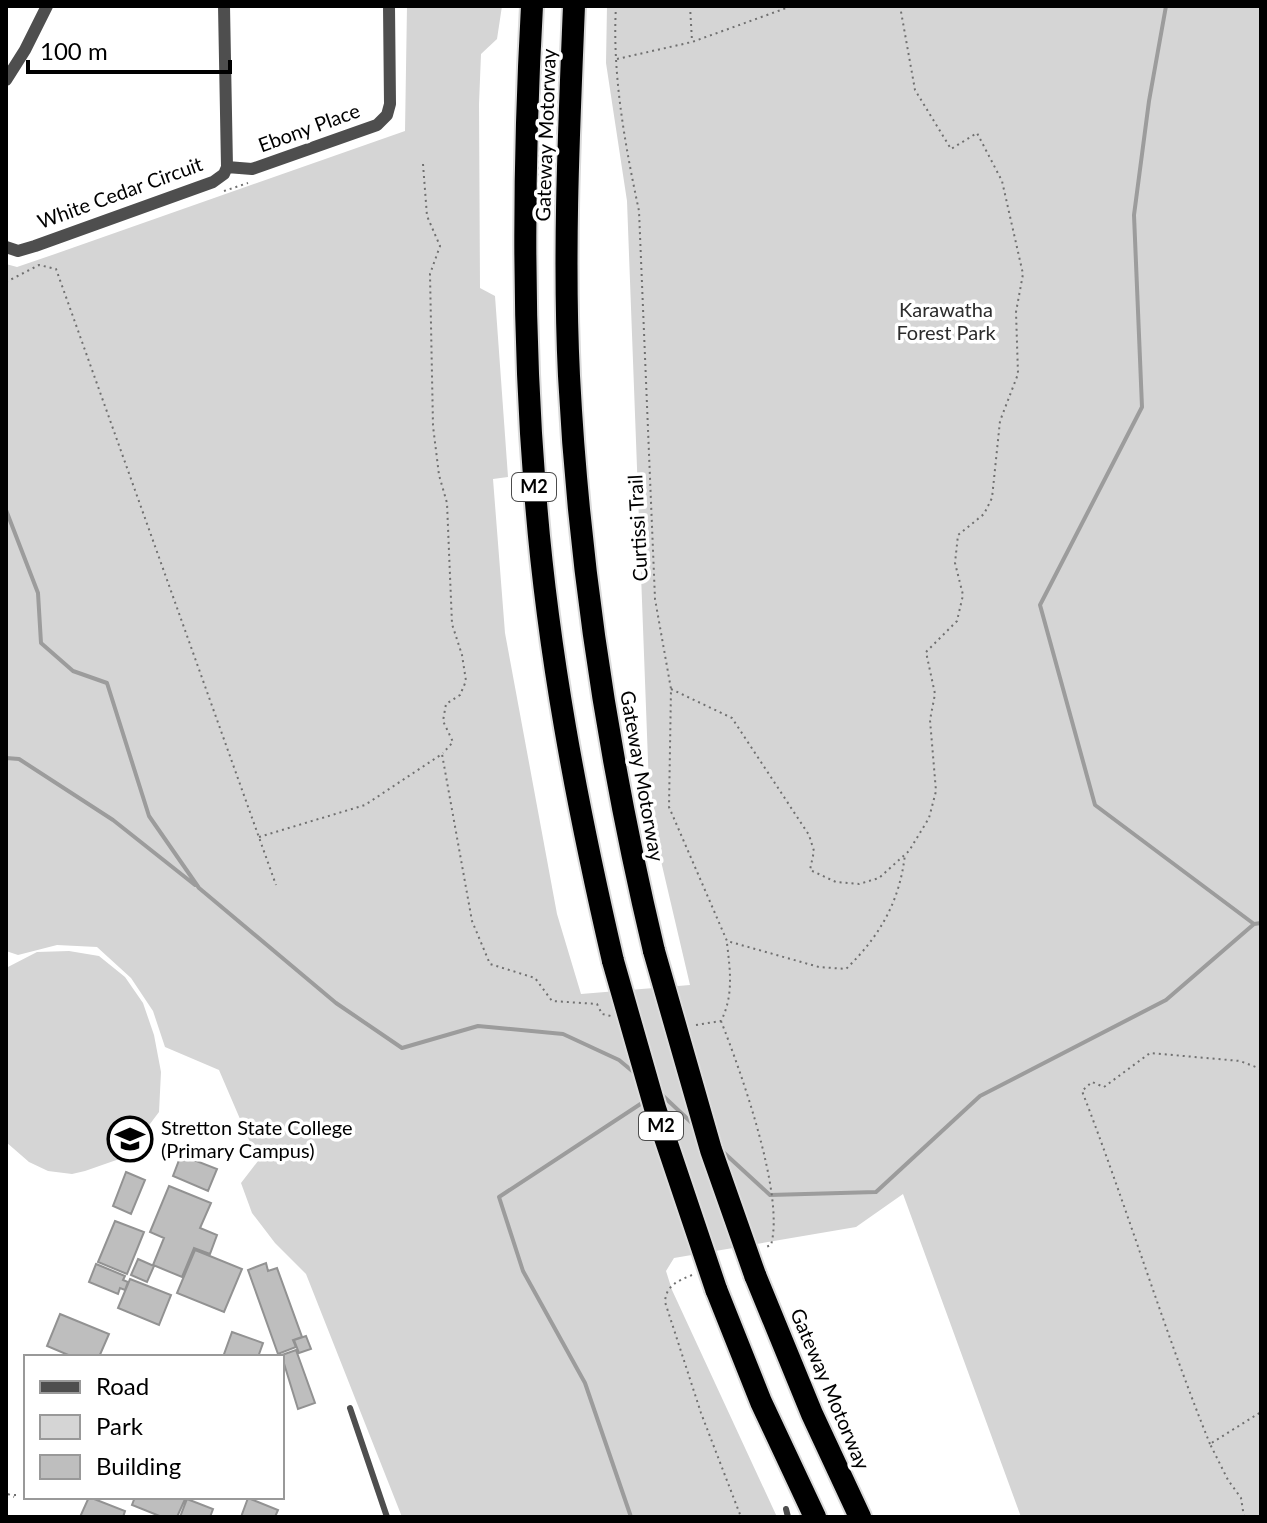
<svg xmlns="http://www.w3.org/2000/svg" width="1267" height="1523" viewBox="0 0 1267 1523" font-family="Lato,sans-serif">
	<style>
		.green { fill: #d5d5d5 }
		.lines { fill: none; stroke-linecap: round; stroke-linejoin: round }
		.stream { stroke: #9c9c9c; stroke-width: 4 }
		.building { fill: #bebebe; stroke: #929292; stroke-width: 2 }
		.highway-casing { stroke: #dbdbdb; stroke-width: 26 }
		.path { stroke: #707070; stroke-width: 2; stroke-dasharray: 2 4; stroke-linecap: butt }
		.lane { stroke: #4e4e4e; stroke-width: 6 }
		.street { stroke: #4e4e4e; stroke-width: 12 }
		.highway { stroke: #000; stroke-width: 22 }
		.highway-bridge-casing { stroke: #dbdbdb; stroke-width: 26; stroke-linecap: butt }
		.highway-bridge { stroke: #000; stroke-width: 22 }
		.labels { text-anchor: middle; stroke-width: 7; stroke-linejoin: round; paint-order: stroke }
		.shield { fill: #fff; stroke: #4c4c4c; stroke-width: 2 }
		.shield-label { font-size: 18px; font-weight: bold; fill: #000 }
		.street-label { font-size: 20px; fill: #000; stroke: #fff }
		.park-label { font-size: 20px; fill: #2c2c2c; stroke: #fff }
		.poi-label { font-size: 20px; fill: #000; stroke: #fff; text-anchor: start }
	</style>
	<rect width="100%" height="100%" fill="#fff"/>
	<path class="green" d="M407,6H502L497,39L481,54L479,104L480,288L495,296L508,477L493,479L505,633L557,914L581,994L690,985L650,814L627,201L606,63L607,6H1261V1517H1021L903,1194L856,1227L674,1258L666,1271L672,1290L777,1517H402L306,1274L275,1243L252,1213L241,1183L258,1161L219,1070L165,1047L153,1011L131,978L97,947L57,945L18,955L6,951V264L17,267L55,254L405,131Z
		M69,951L99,956L125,977L143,1003L154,1035L161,1072L159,1112L125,1157L85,1171L72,1174L48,1171L29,1162L6,1142V968L37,952Z"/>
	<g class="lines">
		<path class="stream" d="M1166,6L1149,101L1134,215L1142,407L1040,605L1095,805L1254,924
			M6,510L38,593L41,643L73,671L107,683L149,816L199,888L336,1003L402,1048L478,1026L563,1034L619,1060L637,1075
			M6,758L19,759L113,820L195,885
			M660,1093L694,1125
			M721,1150L770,1195L876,1192L980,1096L1166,1000L1254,924L1261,923
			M631,1517L585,1383L523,1271L499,1197L645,1101"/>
	</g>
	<path class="building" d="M181,1155L217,1169L208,1191L173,1176Z
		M126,1172L145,1180L131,1214L113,1206Z
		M169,1186L211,1203L200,1228L217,1235L210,1254L194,1248L182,1277L153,1265L164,1238L150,1232Z
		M115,1221L144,1232L127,1274L98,1262Z
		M195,1250L242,1269L224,1312L177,1293Z
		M138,1259L154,1266L147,1282L131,1275Z
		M266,1263L268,1271L277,1268L302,1337L293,1340L296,1347L278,1354L248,1270Z
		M96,1264L125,1276L123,1280L128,1282L125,1290L120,1288L118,1294L89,1282Z
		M130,1279L171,1295L159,1325L118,1308Z
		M60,1314L109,1334L99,1357H73L47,1346Z
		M232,1332L263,1343L258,1357H223Z
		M306,1336L311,1349L299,1353L294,1340Z
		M296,1350L315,1403L298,1409L282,1357L279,1356Z
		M89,1497L125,1511L123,1517H80Z
		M135,1497H186L177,1517H162L132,1505Z
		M248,1498L278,1510L275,1517H241Z
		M187,1499L213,1509L210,1517H180Z"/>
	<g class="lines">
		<g class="highway-casing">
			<path id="highway" d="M532,6C523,167 522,329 535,490C547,649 577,806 613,961
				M574,6C569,129 563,252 569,376C579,570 609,762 654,951
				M755,1275L812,1414L860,1517
				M716,1289L761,1402L815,1517"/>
		</g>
		<path class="path" d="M616,6C612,74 625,145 639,211L655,599L671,689L669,807L727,941L819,967L846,969C880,936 900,901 905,854
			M690,6L692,41
			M617,59L692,42L792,6
			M423,164L427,216L440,246L430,274L433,426L439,475L447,503L452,624L462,655L466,681L460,695L446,704L443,721L453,742L443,753
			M224,191L248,183
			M6,282L39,265L56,269L276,885
			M671,689L732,718L809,835L814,851L810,870L836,882L859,884L879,878L909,851L929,818L936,791L930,720L935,694L926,652L957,621L963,595L955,563L958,535L984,514L992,498L1000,421L1018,374L1016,312L1023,274L1002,181L977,133L951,149L915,90L900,6
			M259,837L365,805L442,754L472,921L490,964L535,978L552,1001L597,1004L602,1014L611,1016
			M721,1021C741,1072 785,1195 771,1245L766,1247
			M696,1025L721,1021C734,995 730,970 727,943
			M692,1275C678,1281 666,1285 665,1302L701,1413L741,1517
			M1210,1444C1163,1328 1127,1207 1082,1091L1092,1082L1104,1087L1150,1053L1240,1061L1261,1069
			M8,1494L14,1497
			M14,1495H16
			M6,1497L9,1496
			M1244,1517L1241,1498L1228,1480L1210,1444L1261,1412"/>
		<path class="lane" d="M350,1408L387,1517
			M786,1509L788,1517"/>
		<path class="street" d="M6,80L25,50L47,6
			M227,167L252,169L377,125L387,115L390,104L389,6
			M6,247L18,251L35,246L213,182L224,174L227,167L224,6"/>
		<use href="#highway" class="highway"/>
		<g class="highway-bridge-casing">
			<path id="highway-bridge" d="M654,951L711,1150L755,1275
				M613,961L655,1108L716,1289"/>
		</g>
		<use href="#highway-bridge" class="highway-bridge"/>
	</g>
	<defs>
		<g id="school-ring" transform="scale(2.3)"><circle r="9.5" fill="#fff" stroke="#000" stroke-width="1.5"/><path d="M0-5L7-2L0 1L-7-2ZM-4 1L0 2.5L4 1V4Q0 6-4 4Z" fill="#000"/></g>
	</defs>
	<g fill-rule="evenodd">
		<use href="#school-ring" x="130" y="1139"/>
	</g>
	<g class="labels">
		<g class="shield">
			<rect x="512" y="473" width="44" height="28" rx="6"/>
			<rect x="639" y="1112" width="44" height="28" rx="6"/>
		</g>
		<g class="shield-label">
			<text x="534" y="493">M2</text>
			<text x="661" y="1132">M2</text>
		</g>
		<g class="street-label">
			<text transform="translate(309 128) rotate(-20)" y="7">Ebony Place</text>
			<text transform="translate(546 135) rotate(-88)" y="7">Gateway Motorway</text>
			<text transform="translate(120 193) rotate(-20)" y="7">White Cedar Circuit</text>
			<text transform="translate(638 528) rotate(-93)" y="7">Curtissi Trail</text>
			<text transform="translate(642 776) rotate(80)" y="7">Gateway Motorway</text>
			<text transform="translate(830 1389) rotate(67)" y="7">Gateway Motorway</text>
		</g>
		<g class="park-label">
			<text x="946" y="317">Karawatha<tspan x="946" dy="23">Forest Park</tspan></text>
		</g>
		<g class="poi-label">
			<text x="161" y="1135">Stretton State College<tspan x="161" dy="23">(Primary Campus)</tspan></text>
		</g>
	</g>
	<rect width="1267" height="1523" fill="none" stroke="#000000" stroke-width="16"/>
	<rect x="24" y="1355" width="260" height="144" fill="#ffffff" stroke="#999999" stroke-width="2"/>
	<rect x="40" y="1381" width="40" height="12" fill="#4e4e4e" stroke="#999999" stroke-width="2"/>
	<text x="96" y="1395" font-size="24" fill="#000000">Road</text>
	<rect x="40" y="1415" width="40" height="24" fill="#d5d5d5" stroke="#999999" stroke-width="2"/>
	<text x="96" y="1435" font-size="24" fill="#000000">Park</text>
	<rect x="40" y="1455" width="40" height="24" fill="#bebebe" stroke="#999999" stroke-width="2"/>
	<text x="96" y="1475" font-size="24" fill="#000000">Building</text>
	<path d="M28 60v12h202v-12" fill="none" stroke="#000000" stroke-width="4"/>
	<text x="40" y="60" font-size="24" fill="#000000" stroke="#ffffff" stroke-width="6" paint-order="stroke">100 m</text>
</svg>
